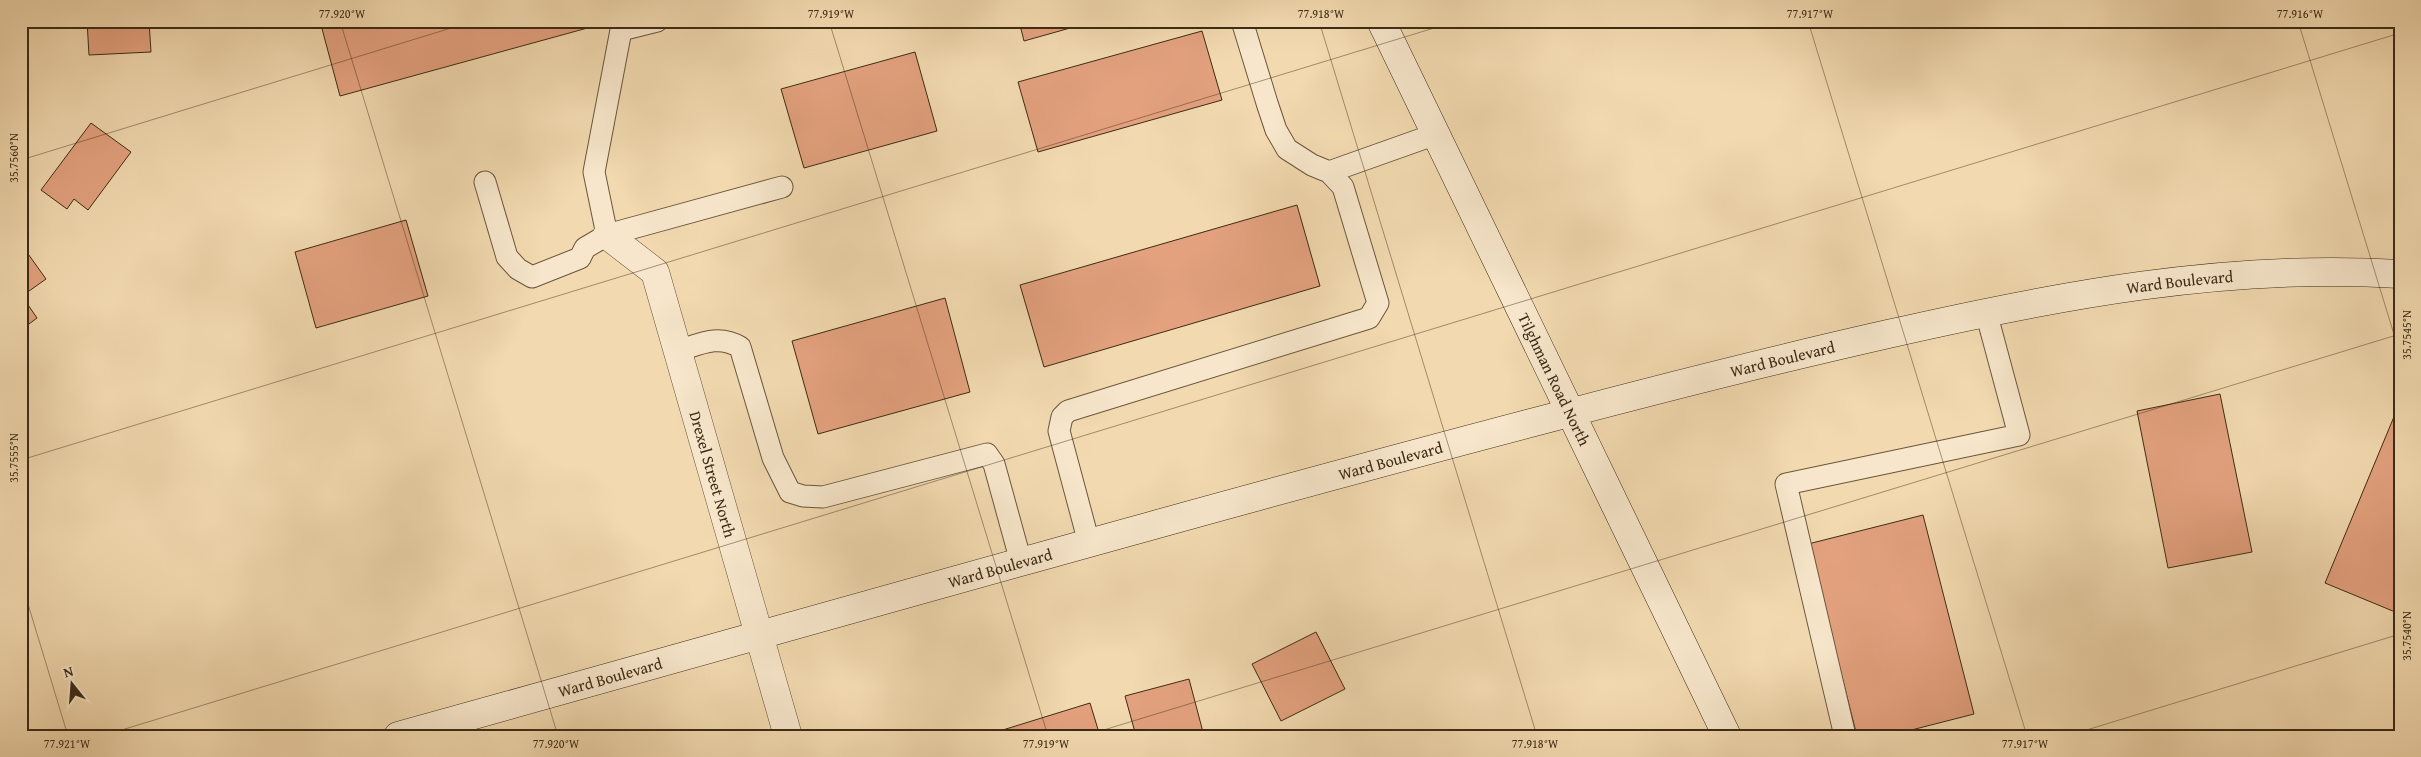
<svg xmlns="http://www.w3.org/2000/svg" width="2421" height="757" viewBox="0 0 2421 757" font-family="'Gentium Book Plus',serif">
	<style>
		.building { fill: #e3a17e; stroke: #3d2b15 }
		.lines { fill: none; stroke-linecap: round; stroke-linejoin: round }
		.lane-casing { stroke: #6a563c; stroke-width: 23 }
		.street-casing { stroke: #6a563c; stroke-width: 29 }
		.secondary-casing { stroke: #3d2b15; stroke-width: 29 }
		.lane { stroke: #f7e6cb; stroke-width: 21 }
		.street { stroke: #f7e6cb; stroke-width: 28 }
		.secondary { stroke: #f7e6cb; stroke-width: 28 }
		.ticks { fill: none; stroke: #3d2b15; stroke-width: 1; stroke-opacity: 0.45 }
		.labels { text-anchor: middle; stroke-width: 4.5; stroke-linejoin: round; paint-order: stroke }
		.street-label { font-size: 16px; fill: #3d2b15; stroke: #f7e6cb }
		.neatline { fill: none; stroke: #3d2b15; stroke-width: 2 }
		.ticks-label { font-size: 12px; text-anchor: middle; fill: #3d2b15 }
	</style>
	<rect width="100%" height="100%" fill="#f2d9af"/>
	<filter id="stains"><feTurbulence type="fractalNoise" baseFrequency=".004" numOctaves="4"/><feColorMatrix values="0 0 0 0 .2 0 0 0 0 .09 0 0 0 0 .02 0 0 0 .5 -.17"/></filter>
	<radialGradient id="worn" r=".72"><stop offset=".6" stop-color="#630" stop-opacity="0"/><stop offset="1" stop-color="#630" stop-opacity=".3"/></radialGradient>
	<path class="building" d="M87,21H149L151,52L89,55Z
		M334,21H601L602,24L340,96L321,25Z
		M1019,21H1095L1024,41Z
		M1202,31L1222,100L1038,152L1018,82Z
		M915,52L937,131L804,168L781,89Z
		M91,123L131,152L88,210L74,199L67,209L41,190Z
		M1297,205L1320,286L1044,367L1020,285Z
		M406,220L428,296L316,328L295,252Z
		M21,244L46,279L22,296L37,318L21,330Z
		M945,298L970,392L818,434L792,341Z
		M2220,394L2252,552L2168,568L2137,411Z
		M2398,407L2400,408V614L2325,583Z
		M1923,515L1974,714L1888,736H1857L1808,544Z
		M1316,632L1345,689L1281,721L1252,664Z
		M1189,679L1204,736H1136L1125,696Z
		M1090,703L1100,736H994L993,733Z"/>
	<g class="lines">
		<g class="lane-casing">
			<path id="lane" d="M1329,172L1436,134
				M485,182L507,257L518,269L532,277L580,258L585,248L607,235L782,187
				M607,235L594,172L621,30L657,21
				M678,351C700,344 718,334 740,347L773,458L790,492L803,496L823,497L987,454L994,464L1021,562
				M1089,543L1059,431L1062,417L1068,411L1369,318L1378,303L1343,187L1329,172L1312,165L1287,149L1276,130L1267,103L1242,21
				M1845,736L1786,484L2019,435L1986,312"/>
		</g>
		<g class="street-casing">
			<g id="street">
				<path id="s1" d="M607,235L655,272L788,736"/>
			</g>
		</g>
		<g class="secondary-casing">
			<g id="secondary">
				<path id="s2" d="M1381,21L1727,736"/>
				<path id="s3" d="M398,736C781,630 1162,520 1546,419C1659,389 1773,360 1888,334C2055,296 2227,263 2400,274"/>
			</g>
		</g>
		<use href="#lane" class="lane"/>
		<use href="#street" class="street"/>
		<use href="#secondary" class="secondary"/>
	</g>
	<path class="ticks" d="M340,21L558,736M829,21L1048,736M1319,21L1537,736M1808,21L2027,736M2298,21L2400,354M21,160L474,21M21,460L1457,21M21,581L68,736M102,736L2400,33M1084,736L2400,334M2067,736L2400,634"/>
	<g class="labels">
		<g class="street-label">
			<text dy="6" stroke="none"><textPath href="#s3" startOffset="1840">Ward Boulevard</textPath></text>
			<text dy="6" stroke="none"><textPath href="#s3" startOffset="1435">Ward Boulevard</textPath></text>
			<text dy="6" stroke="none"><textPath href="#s2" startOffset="398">Tilghman Road North</textPath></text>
			<text dy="6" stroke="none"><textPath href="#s3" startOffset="1030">Ward Boulevard</textPath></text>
			<text dy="6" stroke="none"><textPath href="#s1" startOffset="271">Drexel Street North</textPath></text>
			<text dy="6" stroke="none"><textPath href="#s3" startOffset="625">Ward Boulevard</textPath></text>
			<text dy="6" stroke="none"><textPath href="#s3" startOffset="220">Ward Boulevard</textPath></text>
		</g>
	</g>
	<rect width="2421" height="757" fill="none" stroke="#f2d9af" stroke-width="55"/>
	<g transform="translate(72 684) rotate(343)" stroke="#f7e6cb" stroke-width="4" paint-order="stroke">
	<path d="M0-4L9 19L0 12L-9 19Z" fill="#3d2b15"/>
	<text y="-8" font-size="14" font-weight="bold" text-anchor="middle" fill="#3d2b15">N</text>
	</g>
	<rect x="28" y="28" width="2366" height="702" class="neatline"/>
	<g class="ticks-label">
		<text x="342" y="18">77.920°W</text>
		<text x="831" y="18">77.919°W</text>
		<text x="1321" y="18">77.918°W</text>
		<text x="1810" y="18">77.917°W</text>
		<text x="2300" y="18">77.916°W</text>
		<text transform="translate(14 158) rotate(-90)" y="4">35.7560°N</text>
		<text transform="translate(2407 335) rotate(-90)" y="4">35.7545°N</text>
		<text transform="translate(14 458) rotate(-90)" y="4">35.7555°N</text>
		<text transform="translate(2407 636) rotate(-90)" y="4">35.7540°N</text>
		<text x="67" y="748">77.921°W</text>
		<text x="556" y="748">77.920°W</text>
		<text x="1046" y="748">77.919°W</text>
		<text x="1535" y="748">77.918°W</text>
		<text x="2025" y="748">77.917°W</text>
	</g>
	<rect width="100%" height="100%" filter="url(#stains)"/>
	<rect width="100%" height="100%" fill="url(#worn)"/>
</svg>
